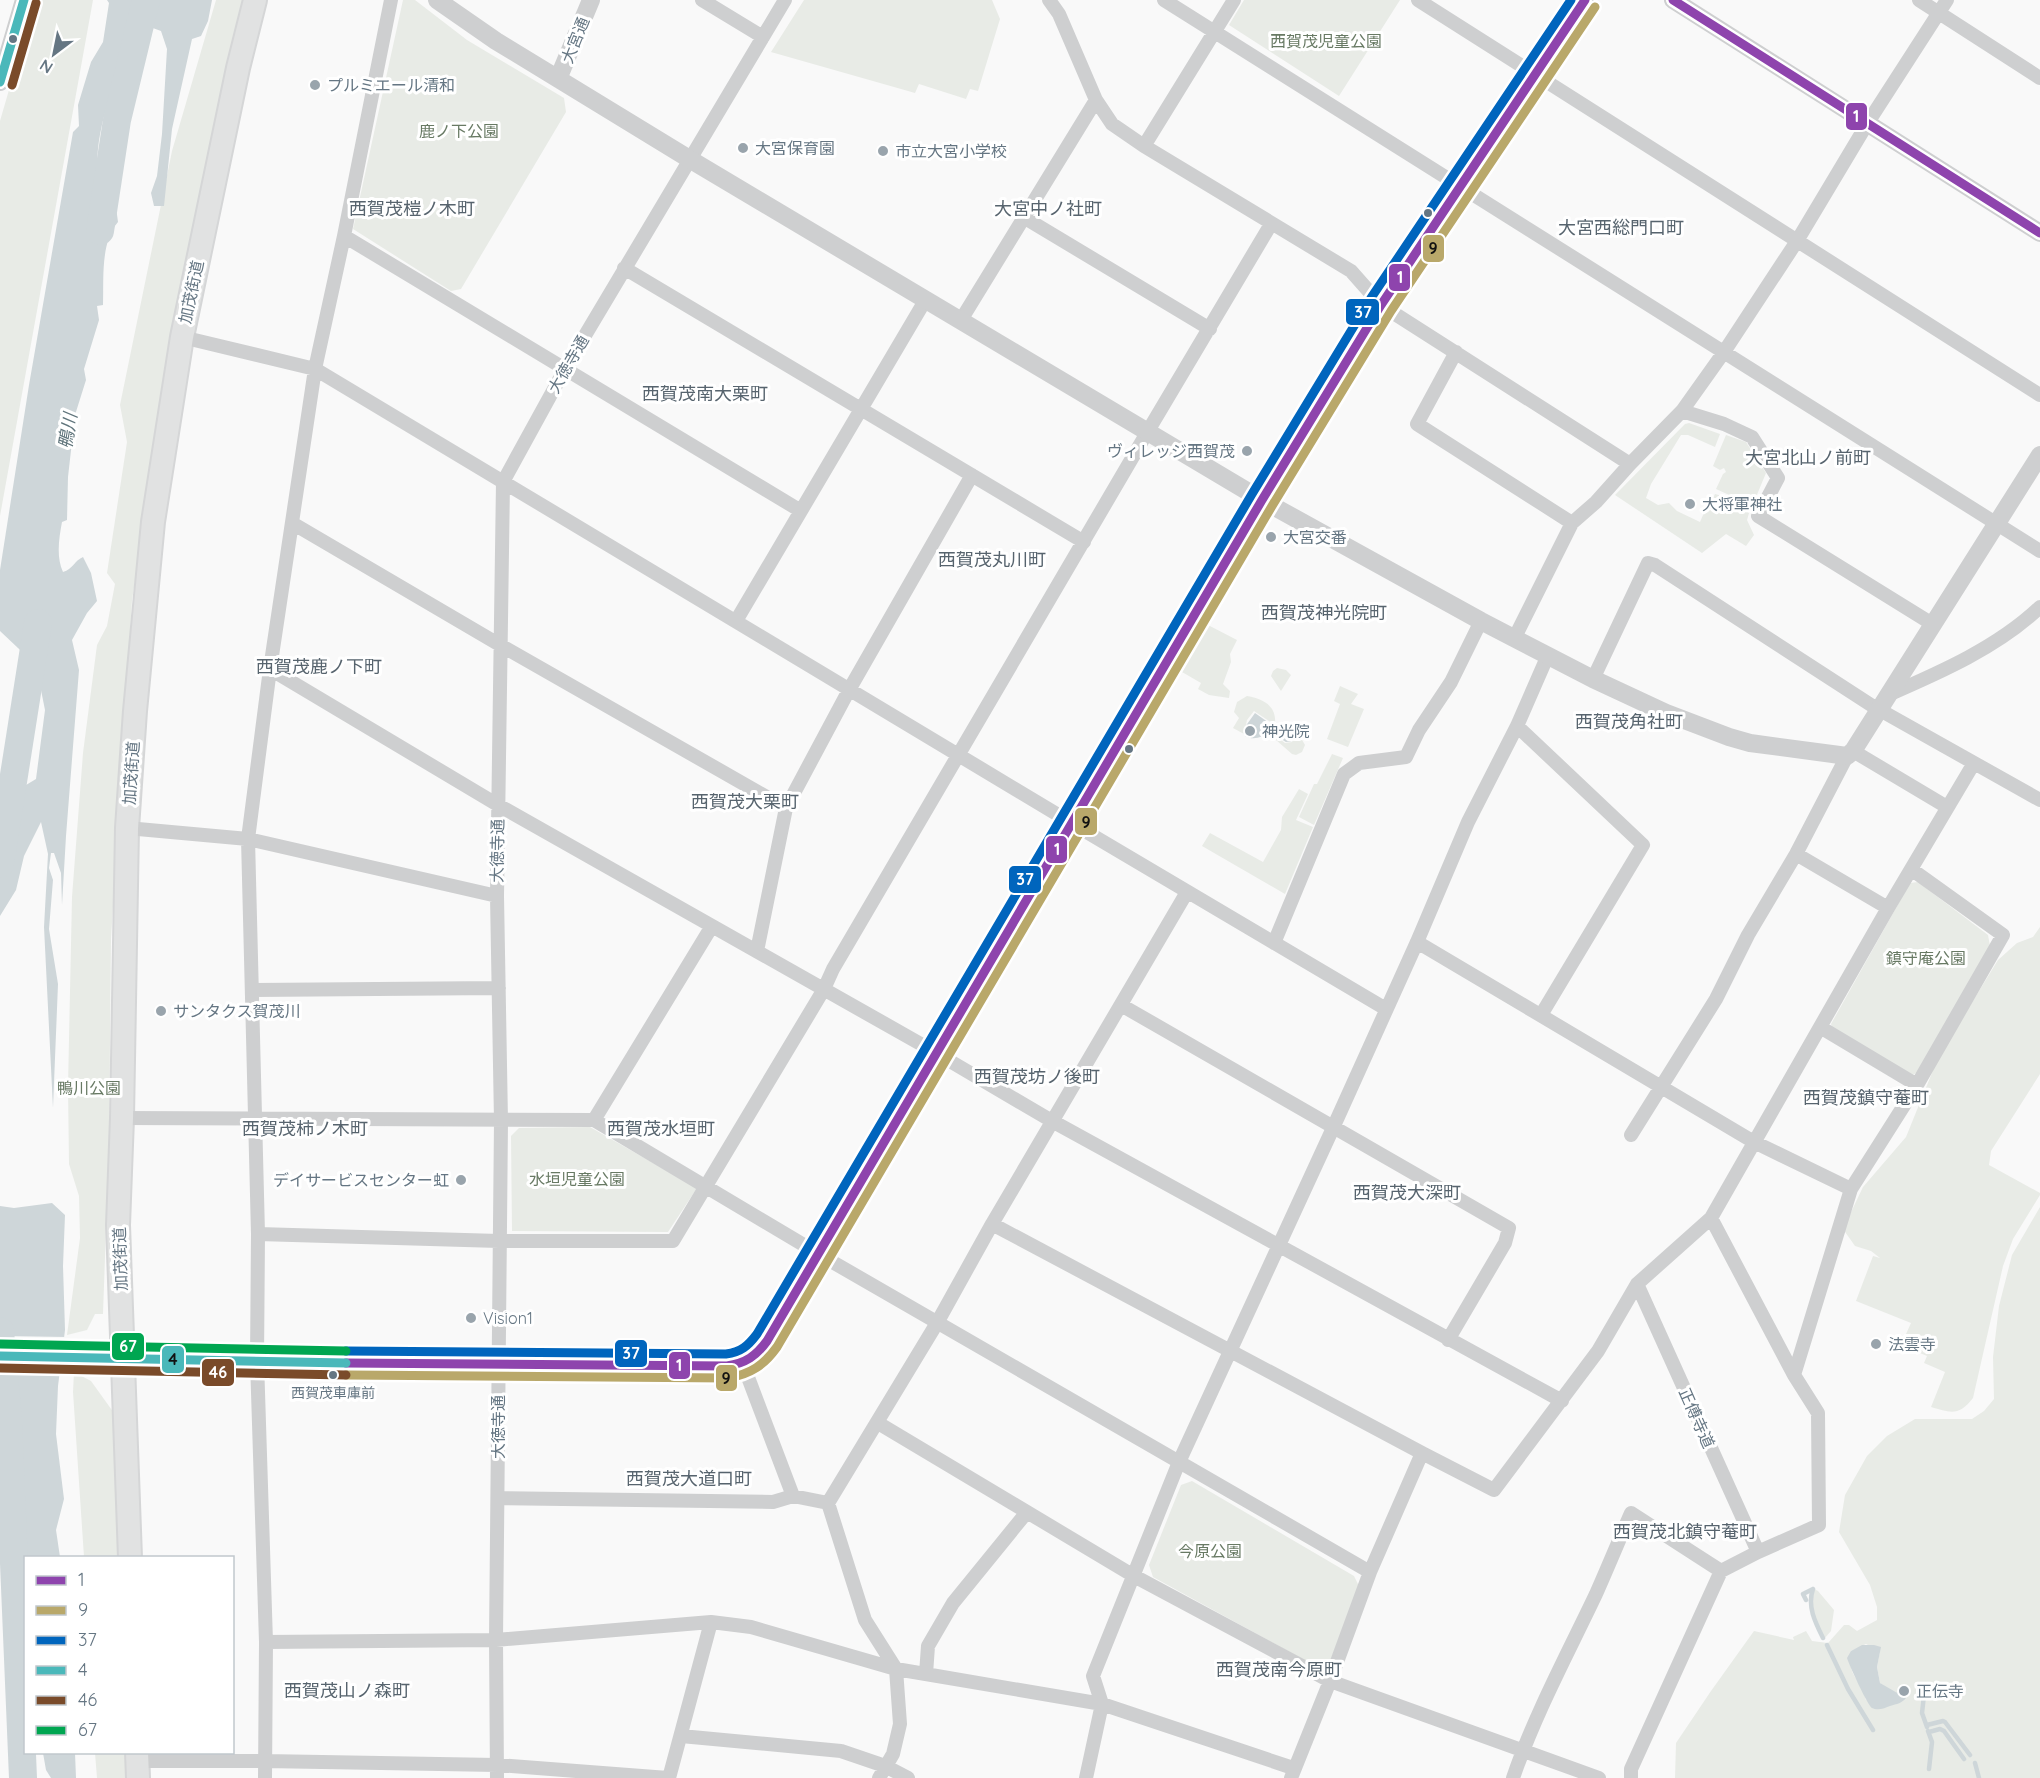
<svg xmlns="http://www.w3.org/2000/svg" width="2040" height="1778" viewBox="0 0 2040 1778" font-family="Quicksand,'Noto Sans JP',sans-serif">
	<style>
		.green { fill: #e8ebe6; fill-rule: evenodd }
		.water { fill: #ced6d9 }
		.pier { fill: #f9f9f9 }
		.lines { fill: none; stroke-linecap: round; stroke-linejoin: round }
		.stream { stroke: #ced6d9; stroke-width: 4.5 }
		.river { stroke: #ced6d9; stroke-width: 28 }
		.primary-casing { stroke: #d5d6d7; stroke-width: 26 }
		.minor { stroke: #cecfd0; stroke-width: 14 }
		.tertiary { stroke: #cecfd0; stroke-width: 18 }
		.primary { stroke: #e1e2e2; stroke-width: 22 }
		.bus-1-casing { stroke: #fff; stroke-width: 14 }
		.bus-2-casing { stroke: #fff; stroke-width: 14 }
		.bus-3-casing { stroke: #fff; stroke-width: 14 }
		.bus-4-casing { stroke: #fff; stroke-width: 14 }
		.bus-5-casing { stroke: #fff; stroke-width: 14 }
		.bus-6-casing { stroke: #fff; stroke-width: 14 }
		.bus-1 { stroke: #8e44ad; stroke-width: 9 }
		.bus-2 { stroke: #b9a86a; stroke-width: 9 }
		.bus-3 { stroke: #0065bd; stroke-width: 9 }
		.bus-4 { stroke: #4ab8ba; stroke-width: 9 }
		.bus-5 { stroke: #7a4b2a; stroke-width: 9 }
		.bus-6 { stroke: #00a651; stroke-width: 9 }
		.bus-dot { fill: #657683; stroke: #fff; stroke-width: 2 }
		.poi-dot { fill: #99a4ac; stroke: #fff; stroke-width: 2 }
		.labels { text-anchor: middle; stroke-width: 6; stroke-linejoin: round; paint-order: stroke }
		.bus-label { font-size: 14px; fill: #657683; stroke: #fff }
		.street-label { font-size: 16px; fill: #657683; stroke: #fff }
		.park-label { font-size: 16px; fill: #687a64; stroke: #fff }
		.poi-label { font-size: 16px; fill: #657683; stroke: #fff; text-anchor: start }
		.neighbourhood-label { font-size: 18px; fill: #57646e; stroke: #fff }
		.water-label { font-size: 18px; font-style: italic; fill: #60757c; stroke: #fff }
		.line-badge { stroke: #fff; stroke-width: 2 }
		.badge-label { font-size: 16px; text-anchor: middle; font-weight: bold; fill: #fff }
		.pale-badge-label { font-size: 16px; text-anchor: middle; font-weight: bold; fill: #111 }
	</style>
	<rect width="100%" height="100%" fill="#f9f9f9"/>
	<path class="green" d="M35,0H93L0,516V121Z
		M216,0H249L174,331L132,600L111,939L109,1144L103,1314H95L87,1330L67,1335L80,1238L79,1196L69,1164L68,1087L72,897L83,753L97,645L107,626L115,584L107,573L127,442L120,405L172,151Z
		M403,0H415L467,40L564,98L566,112L461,289L451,291L353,229Z
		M804,0H992L1000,19L978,91L970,89L966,99L919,84L915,93L771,52Z
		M1244,0H1400L1339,96L1229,25Z
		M1689,423L1720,434L1715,447L1688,435H1681L1651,484L1646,498L1658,505L1669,503L1677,511L1700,522L1709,501L1711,502L1715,494L1725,497L1749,513L1747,520L1754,535L1746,546L1726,534L1702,553L1615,495L1685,424Z
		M1726,435L1746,442L1766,473L1751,509L1727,494L1716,489L1723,474L1726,472L1724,468L1720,470L1713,466Z
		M1208,625L1237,640L1230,654L1231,662L1223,684L1230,691L1229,698L1209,695L1198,689L1201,683L1182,672Z
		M1277,668L1286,670L1291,675L1281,691L1271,676L1273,671Z
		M1340,686L1358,694L1351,704L1364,709L1348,747L1327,739L1340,704L1334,701Z
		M1247,696C1264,699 1277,706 1275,725L1254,711L1247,720L1244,734L1233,728L1239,718L1234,712L1237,702Z
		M1279,723C1290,729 1299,733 1305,745L1302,752L1296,755L1292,754L1276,740V736L1285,743L1292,742L1295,737L1292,732L1278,727Z
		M1332,754L1343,758L1314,825L1299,817L1314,784H1317Z
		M1299,789L1308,794L1296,820L1313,827L1285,894L1202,846L1210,833L1263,862L1281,830L1282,817Z
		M1918,882L1988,935L1990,946L1918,1072L1911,1076L1833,1032L1831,1024L1910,883Z
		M2040,927V1074L1991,1151L1989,1165L2040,1193V1195L2013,1239L2003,1266L1973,1398C1959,1416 1951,1413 1931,1407L1945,1372L1924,1363L1927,1356L1901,1345L1911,1323L1856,1301L1873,1256L1880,1258L1871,1251L1855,1246L1843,1229L1863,1187L1906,1137L1938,1058L1998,960L2017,943L2033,937Z
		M590,1127L697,1188L668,1232L512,1231L511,1136L519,1128Z
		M2040,1207V1778H1675L1676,1743L1711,1691L1754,1631L1794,1640L1793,1637L1806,1631L1812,1641L1828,1643L1844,1625H1849L1857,1631L1877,1620V1607L1870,1585L1839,1532L1845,1495L1867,1456L1887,1436L1915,1419H1972L1984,1411L1994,1399L1993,1357L1999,1306L2012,1255ZM1866,1644L1880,1651L1877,1667L1880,1683L1889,1690L1901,1695L1866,1700C1860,1677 1847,1677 1851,1651Z
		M74,1372L91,1381L114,1413L119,1557H84L73,1392Z
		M1192,1481L1354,1576L1359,1586L1329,1664L1319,1668L1153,1577L1149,1565L1181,1485Z
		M1814,1589L1818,1591L1834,1610L1831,1631L1824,1639C1816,1622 1808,1607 1814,1589Z
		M95,1753H126L127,1778H97Z"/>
	<path class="water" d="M107,0H212L208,21L201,36L192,39L172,129L164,206H154L151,193L157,176L162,134L167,49L161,31L150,27C143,35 134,44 129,53C112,81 87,156 102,187C104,193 111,197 115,200L118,222C100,243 104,279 103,305L97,306L99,320L84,369L86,380L75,415L68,477L67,520L62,522C59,538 56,557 63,572C73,569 74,561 83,557L91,573L97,601L87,613L72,640L79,670L66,836L62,905L61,873L54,853H51L49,868L53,880L49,929L58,984L53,1108L44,927L48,854L41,822L24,856L16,890L0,916V860L8,837L7,805L21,788L36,779L45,710L36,665L0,631V570L29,385L73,132L79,126L78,105L91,62L103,42L109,3Z
		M1255,713L1272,725L1292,733L1294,737L1292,741L1286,742L1270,732C1262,737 1254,741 1245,736V727Z
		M52,1203L65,1215L63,1266L65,1330L58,1386L56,1434L64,1499L56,1530L60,1557H27L12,1409L0,1370V1206L14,1208Z
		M1862,1645H1874L1881,1647L1877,1667L1880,1683L1906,1698C1902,1703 1897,1704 1890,1706C1885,1708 1878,1711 1872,1708C1868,1706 1849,1665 1847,1658L1851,1651Z
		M43,1753H75L76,1778H51L46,1770Z"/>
	<path class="pier" d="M0,1336L67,1337L62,1373L0,1372Z"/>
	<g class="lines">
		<path class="stream" d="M1813,1589C1807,1606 1815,1622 1823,1638
			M1806,1600L1803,1594L1813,1589
			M1827,1645L1848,1689L1873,1730
			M1925,1686L1922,1713L1927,1727
			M1927,1725L1943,1721L1945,1722L1970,1755
			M1928,1731L1932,1742L1929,1769
			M1929,1732L1940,1729L1944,1731L1964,1759
			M1975,1763L1979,1778"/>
		<path class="river" d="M100,231L117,120L146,0
			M0,864L38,623
			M0,1331L8,1420L23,1778"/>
		<g class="primary-casing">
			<path id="primary" d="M130,1558L118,1225L122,1118L127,828L135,711L153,522L182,337L238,68L255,0
				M137,1752L138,1778"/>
		</g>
		<path class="minor" d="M702,0L763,37
			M1049,0L1059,14L1096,100L1112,124L1144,146L1351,271L1381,305L1630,464
			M1164,0L2040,551
			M1418,0L2040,395
			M1919,0L2040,78
			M1144,146L1234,0
			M1025,218L1210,329
			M344,236L801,511
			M624,268L1084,542
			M961,320L1096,100
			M182,337L315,369L1085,831L1386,1009
			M1456,352L1417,424L1572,523
			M1682,411L1724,424L1752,437L1778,478L1758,516L1934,625
			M292,523L500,645L786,808
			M736,621L926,299
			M1514,639L1572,523L1596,502L1630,464L1682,411L1724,352L1797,241L1867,124L1947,0
			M270,669L498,805L926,1047L1052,1121L1562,1401
			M1593,679L1648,563L1655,565L1871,705L2040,800
			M1888,695C1941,672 1998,647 2040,607
			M1517,726L1643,845L1541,1015
			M1853,751L1947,807
			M127,828L248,839L497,896
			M1796,854L1888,908
			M1417,942L1754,1142L1851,1189
			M1274,943L1344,774L1359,763L1406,757L1419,730L1451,682L1481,621
			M757,951L786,808L849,690L972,475
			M252,990L499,988
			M1121,1005L1509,1228L1505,1243L1448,1340
			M1820,1027L1917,1085
			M122,1118L594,1120L829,1260L1370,1572
			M594,1120L712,926
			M1631,1135L1716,999L1748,935L1796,854L1847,756
			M992,1224L1422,1453
			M258,1234L499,1241H673L824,989L833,969L1148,431L1271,224
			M1637,1284L1758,1552
			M743,1364L793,1496L828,1503L937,1323L992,1224L1187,892
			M1794,1375L1851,1189L1917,1085L2003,935L1911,869
			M878,1423L1134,1576L1330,1681L1599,1778
			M498,1498L773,1502L793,1496
			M828,1503L865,1620L896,1669L1102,1704L1293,1768
			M266,1642L496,1640L711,1622L751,1627L896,1669L900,1724L893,1754L879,1778
			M926,1674L928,1646L953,1603L1027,1512
			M681,1736L841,1751L885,1766L908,1778
			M138,1761H264L497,1765L668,1778
			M265,1778L266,1642L257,1361L258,1234L248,839L270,669L315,369L344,236L391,0
			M497,1778L496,1640L501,1121L497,896L503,482L565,369L785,0
			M669,1778L711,1622
			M1086,1778L1102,1704L1093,1676L1179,1462L1333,1128L1417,942L1468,822L1517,726L1548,655
			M1291,1778L1330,1681L1370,1572L1422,1453L1494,1490L1598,1351L1637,1284L1711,1218L1888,908L1974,763
			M1513,1778C1535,1714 1567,1655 1596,1594C1608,1567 1619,1540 1631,1513L1721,1571L1758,1552L1819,1525L1818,1413L1794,1375L1711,1218
			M1631,1778V1769L1721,1571"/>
		<path class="tertiary" d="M437,0L496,41L691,160L1262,500L1481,621L1593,679L1666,713L1729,737L1750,743L1847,756L1853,751L2040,455
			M1673,0L2040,233
			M558,79L591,0
			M0,82L24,0
			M0,1356L123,1357L149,1360L727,1366C749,1363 754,1358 767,1341L1262,500L1381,305L1585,0"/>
		<use href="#primary" class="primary"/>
		<g class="bus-1-casing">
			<path id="bus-1" d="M1673,0L2040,233
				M346,1363L727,1366C746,1363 756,1356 767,1341L1262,500L1381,305L1585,0"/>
		</g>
		<g class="bus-2-casing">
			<path id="bus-2" d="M346,1375L728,1378C751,1374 764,1365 777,1347L1272,506L1391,311L1595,7"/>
		</g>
		<g class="bus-3-casing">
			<path id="bus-3" d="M346,1351L726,1354C741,1352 748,1346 757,1334L1252,494L1371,298L1571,0"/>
		</g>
		<g class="bus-4-casing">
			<path id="bus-4" d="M0,82L24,0
				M0,1356L346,1363"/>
		</g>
		<g class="bus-5-casing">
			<path id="bus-5" d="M12,85L36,3
				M0,1368L346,1375"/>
		</g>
		<g class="bus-6-casing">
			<path id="bus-6" d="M0,1344L346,1351"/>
		</g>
		<use href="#bus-1" class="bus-1"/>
		<use href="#bus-2" class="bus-2"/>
		<use href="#bus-3" class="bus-3"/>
		<use href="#bus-4" class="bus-4"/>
		<use href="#bus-5" class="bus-5"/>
		<use href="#bus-6" class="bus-6"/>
	</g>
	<g class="bus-dot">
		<circle cx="13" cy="39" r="5"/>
		<circle cx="1428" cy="213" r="5"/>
		<circle cx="1129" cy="749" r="5"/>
		<circle cx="333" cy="1375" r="5"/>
	</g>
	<g class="poi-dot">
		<circle cx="315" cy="85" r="6"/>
		<circle cx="743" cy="148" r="6"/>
		<circle cx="883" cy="151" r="6"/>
		<circle cx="1247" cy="451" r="6"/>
		<circle cx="1690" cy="504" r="6"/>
		<circle cx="1271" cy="537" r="6"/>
		<circle cx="1250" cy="731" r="6"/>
		<circle cx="161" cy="1011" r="6"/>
		<circle cx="461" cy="1180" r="6"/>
		<circle cx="471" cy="1318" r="6"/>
		<circle cx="1876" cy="1344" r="6"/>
		<circle cx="1904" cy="1691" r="6"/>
	</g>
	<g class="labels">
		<g class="bus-label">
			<text x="333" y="1398">西賀茂車庫前</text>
		</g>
		<g class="street-label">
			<text transform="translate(575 40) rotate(-68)" y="6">大宮通</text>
			<text transform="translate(191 292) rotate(-78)" y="6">加茂街道</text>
			<text transform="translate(568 364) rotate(-60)" y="6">大徳寺通</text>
			<text transform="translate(131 773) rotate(-86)" y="6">加茂街道</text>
			<text transform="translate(497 851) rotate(-89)" y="6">大徳寺通</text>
			<text transform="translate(120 1259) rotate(-92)" y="6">加茂街道</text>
			<text transform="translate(1697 1418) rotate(66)" y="6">正傅寺道</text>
			<text transform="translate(498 1427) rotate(-90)" y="6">大徳寺通</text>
		</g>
		<g class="park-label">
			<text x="1326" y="47">西賀茂児童公園</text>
			<text x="459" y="137">鹿ノ下公園</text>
			<text x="1926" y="964">鎮守庵公園</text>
			<text x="89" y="1094">鴨川公園</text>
			<text x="577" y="1185">水垣児童公園</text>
			<text x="1210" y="1557">今原公園</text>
		</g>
		<g class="poi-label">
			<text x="327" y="91">プルミエール清和</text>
			<text x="755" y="154">大宮保育園</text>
			<text x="895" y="157">市立大宮小学校</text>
			<text x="1235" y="457" text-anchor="end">ヴィレッジ西賀茂</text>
			<text x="1702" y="510">大将軍神社</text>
			<text x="1283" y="543">大宮交番</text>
			<text x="1262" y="737">神光院</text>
			<text x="173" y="1017">サンタクス賀茂川</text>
			<text x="449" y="1186" text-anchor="end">デイサービスセンター虹</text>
			<text x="483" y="1324">Vision1</text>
			<text x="1888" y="1350">法雲寺</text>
			<text x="1916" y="1697">正伝寺</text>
		</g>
		<g class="neighbourhood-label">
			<text x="412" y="215">西賀茂榿ノ木町</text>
			<text x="1048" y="215">大宮中ノ社町</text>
			<text x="1621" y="234">大宮西総門口町</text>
			<text x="705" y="400">西賀茂南大栗町</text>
			<text x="1808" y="464">大宮北山ノ前町</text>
			<text x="992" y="566">西賀茂丸川町</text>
			<text x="1324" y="619">西賀茂神光院町</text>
			<text x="319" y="673">西賀茂鹿ノ下町</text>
			<text x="1629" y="728">西賀茂角社町</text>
			<text x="745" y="808">西賀茂大栗町</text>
			<text x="1037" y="1083">西賀茂坊ノ後町</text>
			<text x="1866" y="1104">西賀茂鎮守菴町</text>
			<text x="305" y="1135">西賀茂柿ノ木町</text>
			<text x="661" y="1135">西賀茂水垣町</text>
			<text x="1407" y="1199">西賀茂大深町</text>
			<text x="689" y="1485">西賀茂大道口町</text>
			<text x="1685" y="1538">西賀茂北鎮守菴町</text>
			<text x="1279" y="1676">西賀茂南今原町</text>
			<text x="347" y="1697">西賀茂山ノ森町</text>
		</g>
		<g class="water-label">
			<text transform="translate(68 431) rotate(-81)" y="6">鴨川</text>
		</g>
	</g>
	<g class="line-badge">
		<rect x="1845" y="102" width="23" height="29" rx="6" fill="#8e44ad"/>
		<rect x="1422" y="234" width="23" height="29" rx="6" fill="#b9a86a"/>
		<rect x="1388" y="263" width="23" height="29" rx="6" fill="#8e44ad"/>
		<rect x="1345" y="298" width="35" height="28" rx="6" fill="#0065bd"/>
		<rect x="1074" y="807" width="24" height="29" rx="6" fill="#b9a86a"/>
		<rect x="1045" y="835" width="23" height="29" rx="6" fill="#8e44ad"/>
		<rect x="1008" y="865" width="34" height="29" rx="6" fill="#0065bd"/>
		<rect x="111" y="1332" width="34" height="29" rx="6" fill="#00a651"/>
		<rect x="614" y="1339" width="34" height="29" rx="6" fill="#0065bd"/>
		<rect x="161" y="1345" width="24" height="29" rx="6" fill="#4ab8ba"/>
		<rect x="668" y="1351" width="23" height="29" rx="6" fill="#8e44ad"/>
		<rect x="201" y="1358" width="34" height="29" rx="6" fill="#7a4b2a"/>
		<rect x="715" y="1364" width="23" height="28" rx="6" fill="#b9a86a"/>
	</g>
	<g class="badge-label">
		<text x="1856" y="122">1</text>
		<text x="1400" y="283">1</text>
		<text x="1363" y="318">37</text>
		<text x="1057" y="855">1</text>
		<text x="1025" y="885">37</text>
		<text x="128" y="1352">67</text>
		<text x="631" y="1359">37</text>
		<text x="679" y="1371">1</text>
		<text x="218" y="1378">46</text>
	</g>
	<g class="pale-badge-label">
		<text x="1433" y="254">9</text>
		<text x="1086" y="828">9</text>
		<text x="173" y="1365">4</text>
		<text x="726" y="1384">9</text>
	</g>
	<rect x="24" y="1556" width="210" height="198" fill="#ffffff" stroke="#c1c8cd" stroke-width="1.5"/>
	<rect x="36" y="1576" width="30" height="9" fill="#8e44ad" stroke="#c1c8cd" stroke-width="1.5"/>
	<text x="78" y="1586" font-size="18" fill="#657683">1</text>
	<rect x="36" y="1606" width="30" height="9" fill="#b9a86a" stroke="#c1c8cd" stroke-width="1.5"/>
	<text x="78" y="1616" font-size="18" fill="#657683">9</text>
	<rect x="36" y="1636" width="30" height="9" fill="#0065bd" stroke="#c1c8cd" stroke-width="1.5"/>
	<text x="78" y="1646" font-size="18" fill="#657683">37</text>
	<rect x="36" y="1666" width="30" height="9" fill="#4ab8ba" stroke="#c1c8cd" stroke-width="1.5"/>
	<text x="78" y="1676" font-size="18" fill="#657683">4</text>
	<rect x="36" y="1696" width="30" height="9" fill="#7a4b2a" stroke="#c1c8cd" stroke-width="1.5"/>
	<text x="78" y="1706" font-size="18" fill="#657683">46</text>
	<rect x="36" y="1726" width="30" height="9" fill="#00a651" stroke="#c1c8cd" stroke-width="1.5"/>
	<text x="78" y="1736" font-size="18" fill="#657683">67</text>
	<g transform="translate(54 54) rotate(212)" stroke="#ffffff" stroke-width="4.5" paint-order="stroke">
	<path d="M0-4.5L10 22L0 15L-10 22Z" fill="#657683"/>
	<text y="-9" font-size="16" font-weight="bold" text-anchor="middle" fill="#657683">N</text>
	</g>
</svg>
